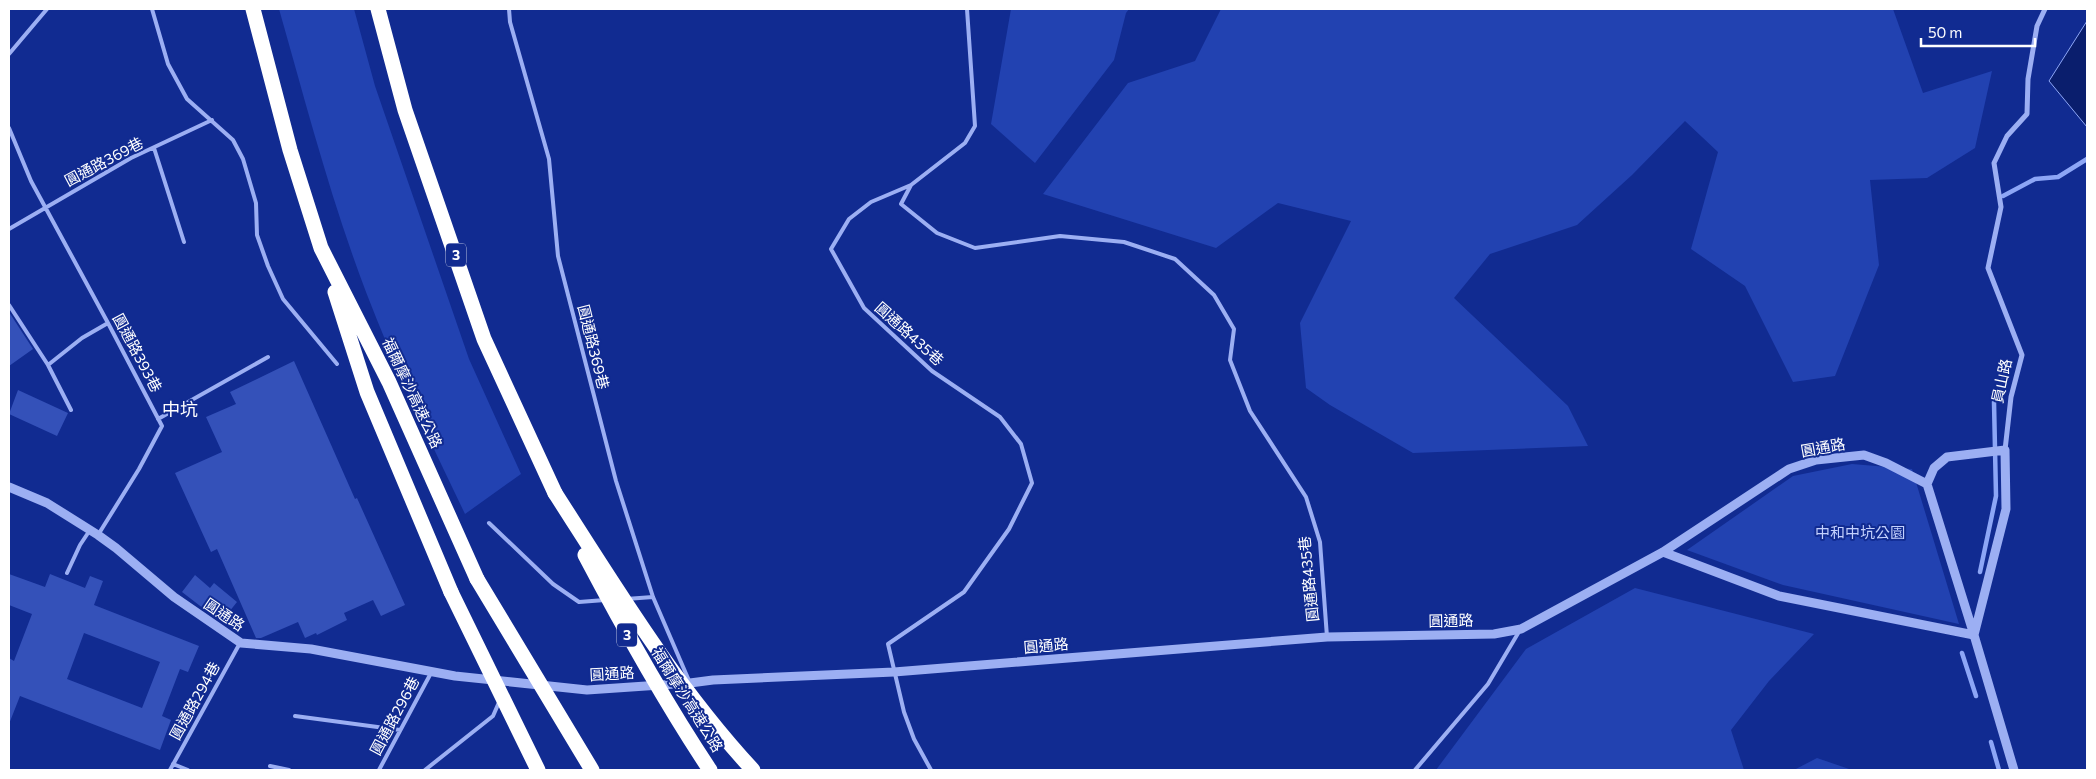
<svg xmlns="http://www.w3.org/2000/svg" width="2096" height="779" viewBox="0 0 2096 779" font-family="Commissioner,'Noto Sans TC',sans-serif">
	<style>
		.green { fill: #2242b1 }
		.water { fill: #0a1e6d; stroke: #8da6f6 }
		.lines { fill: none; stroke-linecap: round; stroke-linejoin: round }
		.stream { stroke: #8da6f6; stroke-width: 4.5 }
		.building { fill: #3451b9; fill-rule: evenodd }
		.service { stroke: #9caff3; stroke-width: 4 }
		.minor { stroke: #9caff3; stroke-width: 5 }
		.tertiary { stroke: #9caff3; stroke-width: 9 }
		.motorway { stroke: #fff; stroke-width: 15 }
		.motorway-bridge { stroke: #fff; stroke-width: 15 }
		.labels { text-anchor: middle; stroke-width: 4; stroke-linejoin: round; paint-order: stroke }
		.shield { fill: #112b91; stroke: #b8bfde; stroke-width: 1 }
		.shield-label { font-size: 14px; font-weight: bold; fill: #fff }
		.street-label { font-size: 15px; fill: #fff; stroke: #112b91 }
		.park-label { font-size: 15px; fill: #c3d0fd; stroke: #112b91 }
		.quarter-label { font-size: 18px; fill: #fff; stroke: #112b91 }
	</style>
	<rect width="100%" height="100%" fill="#112b91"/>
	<path class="green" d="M279,9H354L375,86L469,359L521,474L465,514C430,441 395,368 366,292C331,200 306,104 279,9Z
		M1011,9H1129L1126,13L1114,60L1035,163L991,124Z
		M1221,9H1893L1923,93L1992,71L1975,148L1927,178L1870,180L1879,265L1835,376L1793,382L1745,286L1691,249L1718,152L1685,121L1632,175L1577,225L1490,254L1454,298L1568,406L1588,446L1413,453L1330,405L1306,388L1300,323L1351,221L1278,203L1216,248L1043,194L1128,83L1195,61Z
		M1852,464L1912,469L1959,624L1783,585L1687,550L1793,476Z
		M1635,588L1814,634L1769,681L1731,730L1744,770H1436L1526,649Z
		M1817,758L1852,770H1794Z"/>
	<path class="water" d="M2087,21V127L2049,81Z"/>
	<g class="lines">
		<path class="stream" d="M2003,196L2035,179L2058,177L2087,159
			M1980,572L1996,496L1994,402L2008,366
			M1962,653L1976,696
			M1991,742L1999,770"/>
	</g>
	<path class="building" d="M9,312L33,349L9,366Z
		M294,361L355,499L357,498L405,605L381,616L373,600L344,613L347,620L317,635L316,633L305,638L298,622L261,638H256L217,549L211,552L175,473L222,452L206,417L236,404L230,392Z
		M18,390L68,413L57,436L9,414Z
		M9,574L45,587L50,574L85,588L90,576L103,581L94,605L199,646L188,672L180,669L162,716L171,720L160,750L20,696L9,724V658L14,661L32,614L9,605ZM84,633L160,662L142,708L67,679Z
		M195,575L210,588L214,583L237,602L221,622L182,592Z"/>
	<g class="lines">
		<path class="service" d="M152,9L168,64L187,99L233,140L243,159L256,203L257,235L268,266L283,299L337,364
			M509,9L510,22L549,159L558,256L616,481L653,597L690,683
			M9,54L47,9
			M9,128L31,181L108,323L162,426L139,469L98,535
			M154,148L184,242
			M911,185L965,143L975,126L967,9
			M9,229L131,158L212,120
			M9,305L48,365L71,410
			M48,365L82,338L108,323
			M158,419L268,357
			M489,523L553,584L579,602L605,600
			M67,573L80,545L90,530
			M626,599L653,597
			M295,716L400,730
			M173,764L188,770
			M270,766L289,770
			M170,770L240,643
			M379,770L431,673
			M425,770L493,716L500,700
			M931,770L914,739L904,712L888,644L964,592L1009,529L1032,483L1021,444L1000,417L932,371L864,308L831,249L849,219L871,202L911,185L901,204L937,233L975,248L1060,236L1124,242L1175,259L1214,295L1234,329L1230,360L1250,411L1306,497L1320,542L1327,637
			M1415,770L1488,684L1520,630"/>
		<path class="minor" d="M2005,450L2011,397L2022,355L1988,268L2001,207L1994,163L2007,136L2027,114L2028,79L2037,26L2045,9"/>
		<path class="tertiary" d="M1927,484L1934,468L1947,457L2005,450L2006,509L1974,635
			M9,487L47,503L98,535L116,548L174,597L241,643L311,649L455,676L587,690L690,683L713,680L894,672L1327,637L1494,634L1521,629L1663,552L1789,469L1816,460L1864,455L1886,463L1927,484L1974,635L2014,770
			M1663,552L1779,596L1974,635"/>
		<path class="motorway" d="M253,9L290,150L321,248L389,382L477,579
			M378,9L405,110L484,339L555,493
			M335,292L367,392L451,592"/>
		<path class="motorway-bridge" d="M555,493C616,588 676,687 753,770
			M585,555C624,629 664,701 710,770
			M477,579L592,770
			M451,592L538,770"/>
	</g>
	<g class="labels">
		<g class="shield">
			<rect x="446" y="243.5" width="20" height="23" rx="4"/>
			<rect x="617" y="623.5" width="20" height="23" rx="4"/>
		</g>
		<g class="shield-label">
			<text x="456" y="260">3</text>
			<text x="627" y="640">3</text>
		</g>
		<g class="street-label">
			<text transform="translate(104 162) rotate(-28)" y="5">圓通路369巷</text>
			<text transform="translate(909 334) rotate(42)" y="5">圓通路435巷</text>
			<text transform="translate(593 347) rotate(76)" y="5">圓通路369巷</text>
			<text transform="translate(137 353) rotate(62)" y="5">圓通路393巷</text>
			<text transform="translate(2002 381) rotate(-78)" y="5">員山路</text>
			<text transform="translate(412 393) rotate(65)" y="5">福爾摩沙高速公路</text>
			<text transform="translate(1823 448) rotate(-10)" y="5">圓通路</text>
			<text transform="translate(1309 579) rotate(-96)" y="5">圓通路435巷</text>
			<text transform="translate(224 615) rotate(34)" y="5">圓通路</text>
			<text transform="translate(1451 621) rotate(-1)" y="5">圓通路</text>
			<text transform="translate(1046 646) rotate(-5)" y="5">圓通路</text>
			<text transform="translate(612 674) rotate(-3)" y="5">圓通路</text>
			<text transform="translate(687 700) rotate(58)" y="5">福爾摩沙高速公路</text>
			<text transform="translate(195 701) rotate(-61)" y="5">圓通路294巷</text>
			<text transform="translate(395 716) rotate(-62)" y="5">圓通路296巷</text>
		</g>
		<g class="park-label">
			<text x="1860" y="538">中和中坑公園</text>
		</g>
		<g class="quarter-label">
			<text x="180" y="416">中坑</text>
		</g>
	</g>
	<rect width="2096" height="779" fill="none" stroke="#ffffff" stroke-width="20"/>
	<path d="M1921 38v8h114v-8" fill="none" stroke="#ffffff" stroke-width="2.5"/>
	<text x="1928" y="38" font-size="15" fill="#ffffff" stroke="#112b91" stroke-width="4" paint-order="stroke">50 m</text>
</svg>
